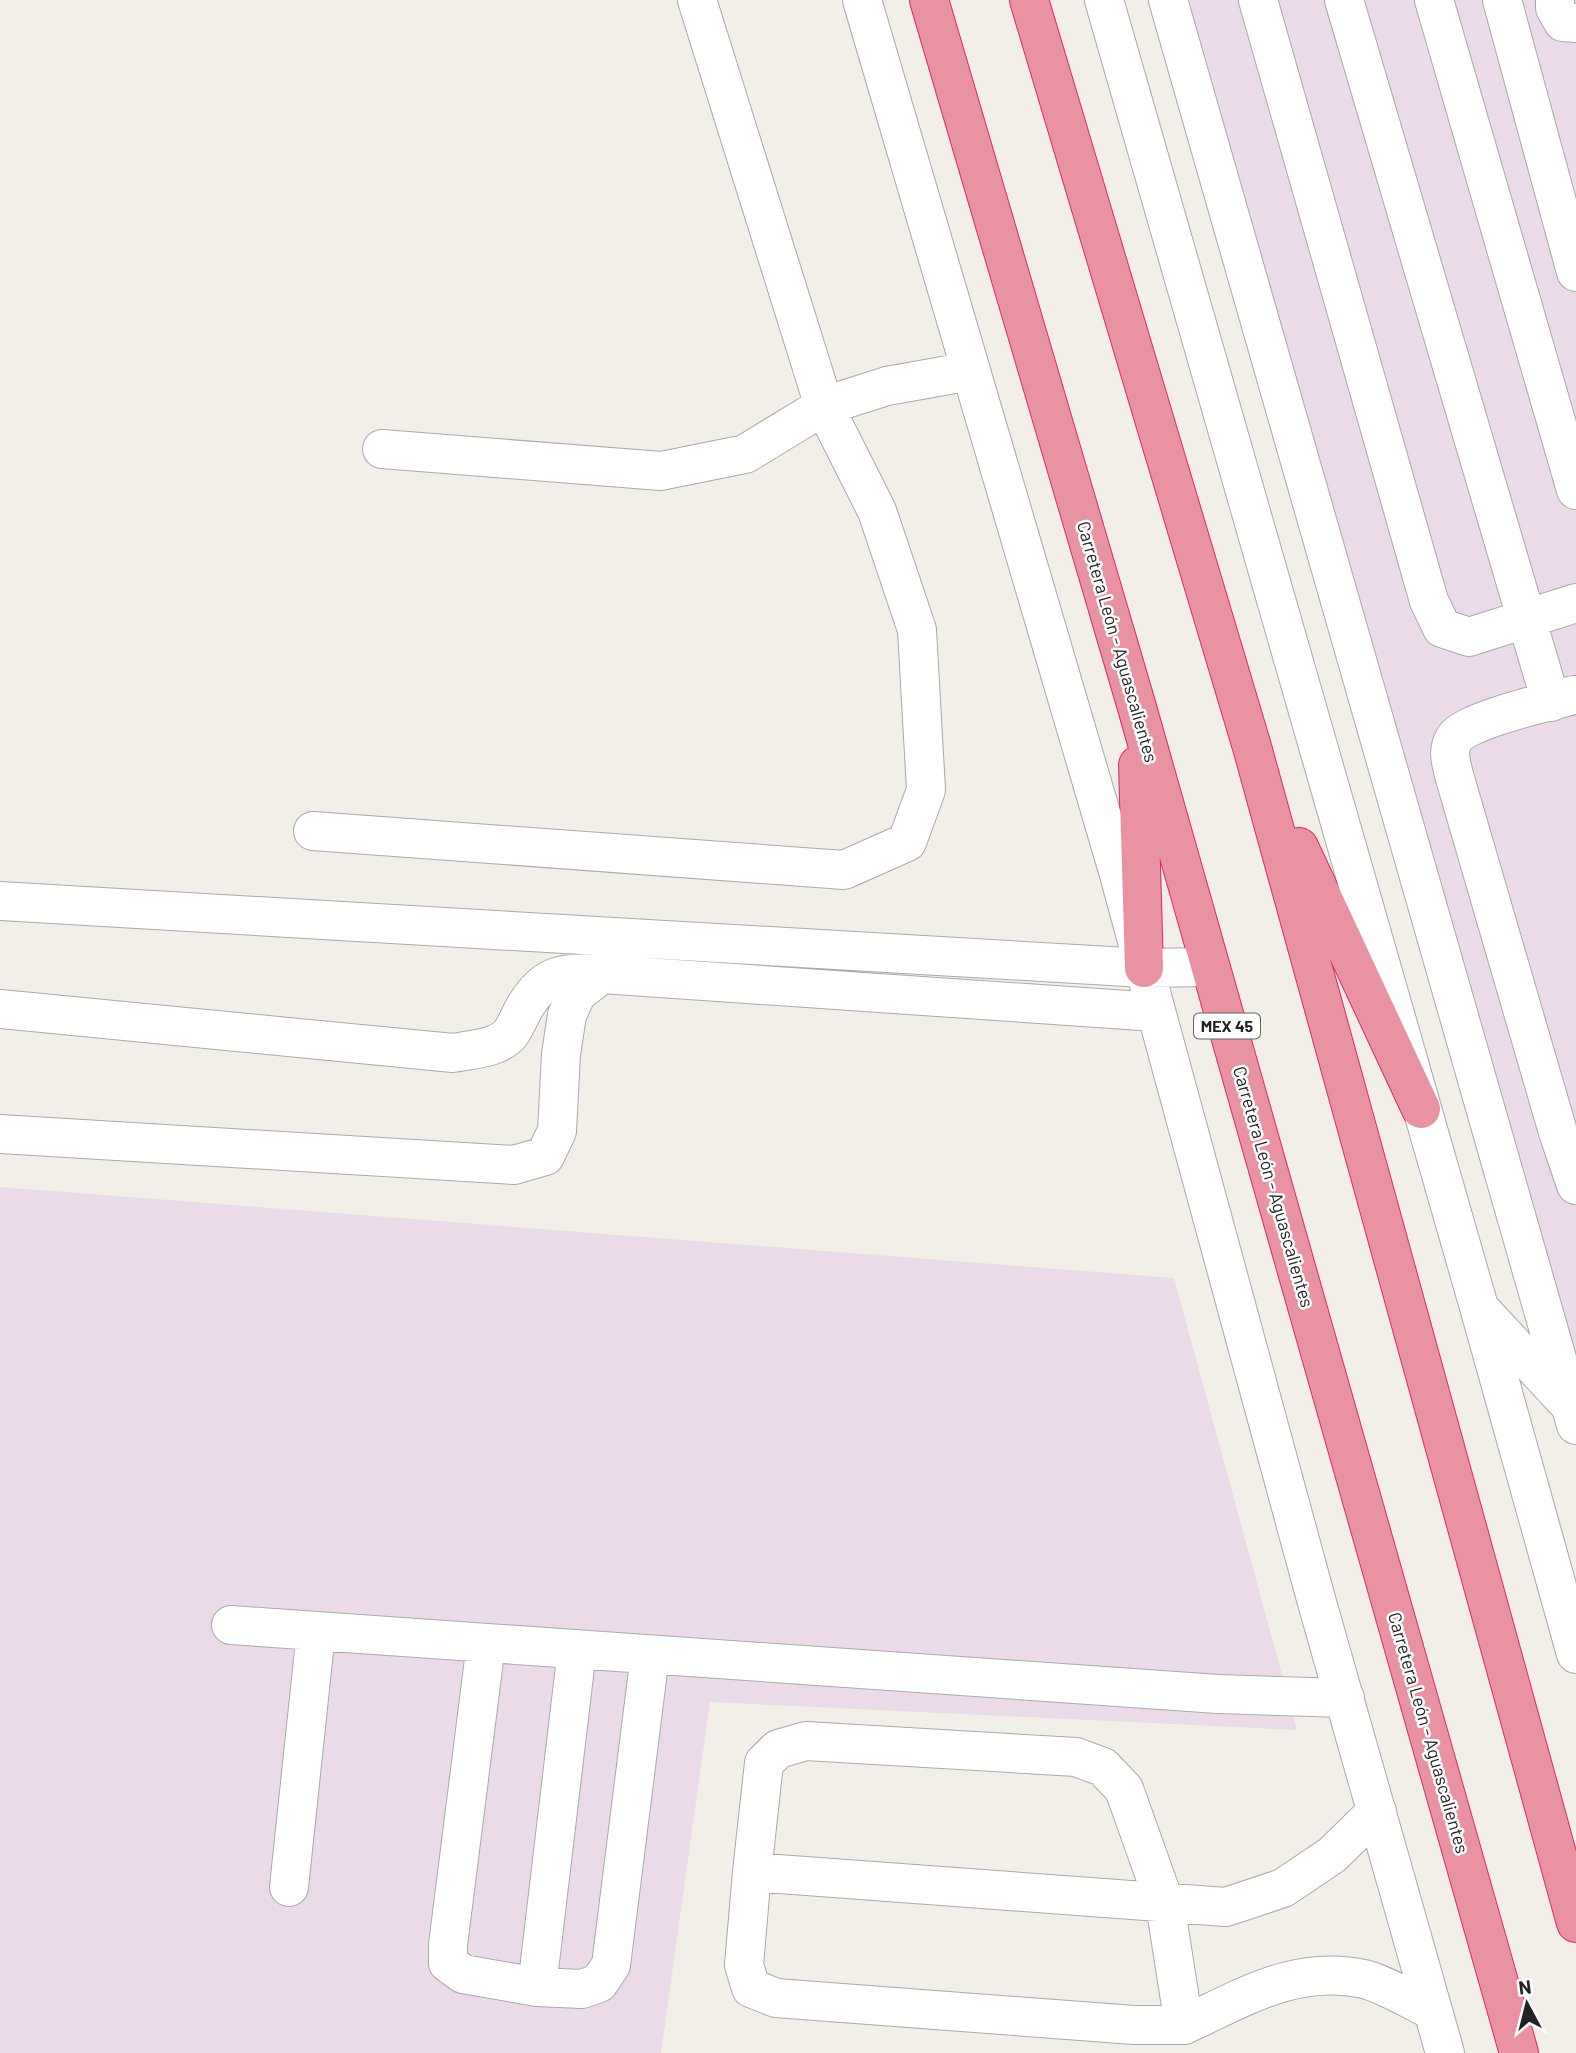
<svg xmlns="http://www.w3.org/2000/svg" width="1576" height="2053" viewBox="0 0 1576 2053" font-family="Barlow,sans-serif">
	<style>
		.industrial { fill: #ebdbe8 }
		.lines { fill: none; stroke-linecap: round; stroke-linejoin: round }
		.minor-casing { stroke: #a9a9a9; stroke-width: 40 }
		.highway-casing { stroke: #dc2a67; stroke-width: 40 }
		.minor { stroke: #fff; stroke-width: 38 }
		.highway { stroke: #e892a2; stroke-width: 38 }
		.labels { text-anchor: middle; stroke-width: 5; stroke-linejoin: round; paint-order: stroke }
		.shield { fill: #fff; stroke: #646464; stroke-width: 2 }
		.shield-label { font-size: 16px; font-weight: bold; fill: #222 }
		.street-label { font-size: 18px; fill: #222; stroke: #fff }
	</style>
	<rect width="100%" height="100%" fill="#f2efe9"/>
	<path class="industrial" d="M1186,0H1576V1356Z
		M0,1187L1174,1278L1297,1730L710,1702L661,2053H0Z"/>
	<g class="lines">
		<g class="minor-casing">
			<path id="minor" d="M862,0L1118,871L1316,1599L1445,2053
				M1104,0L1479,1307L1576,1654
				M1168,0L1576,1425
				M1258,0L1429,601L1442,628L1469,637L1576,603
				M1344,0L1551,702
				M1434,0L1576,490
				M1502,0L1576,272
				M1555,0V8L1563,22L1576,23
				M382,449L661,471L745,454L824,406L887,386L971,371
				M1574,695C1551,701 1463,721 1454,739C1447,751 1451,762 1454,775L1558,1132L1576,1185
				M313,831L844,870L907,842L926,790L917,630L877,511L824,406L697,0
				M0,901L1144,968L1210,967
				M0,1009L453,1053C472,1049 497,1049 510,1034C517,1025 520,1014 526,1005C547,971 566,973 602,974L1156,1012
				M0,1134L514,1165L545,1156L557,1131L561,1054L567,1015L577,993L602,974
				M1482,1311L1565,1400
				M231,1625L1218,1694L1345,1698
				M486,1644L448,1945V1963L463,1974L537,1987L582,1989L599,1983L611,1965L650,1655
				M806,1741L1076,1757L1103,1767L1124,1789L1165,1904L1184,2025H1134L776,1998L751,1988L744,1965L752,1872L764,1763L778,1749Z
				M752,1872L1226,1907L1283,1888L1332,1855L1377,1811
				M289,1887L316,1632
				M537,1987L577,1650
				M1184,2025C1243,1998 1296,1964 1364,1979C1382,1983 1415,2002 1433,2011"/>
		</g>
		<g class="highway-casing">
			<path id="highway" d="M929,0L1136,704L1519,2053
				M1029,0L1252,747L1576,1923
				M1138,765L1144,968
				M1299,847L1421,1109"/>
		</g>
		<use href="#minor" class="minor"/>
		<use href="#highway" class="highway"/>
	</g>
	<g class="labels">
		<rect class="shield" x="1194" y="1013.5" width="66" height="25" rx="5"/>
		<g class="shield-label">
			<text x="1227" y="1032">MEX 45</text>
		</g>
		<g class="street-label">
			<text transform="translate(1117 642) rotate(74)" y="6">Carretera León - Aguascalientes</text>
			<text transform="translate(1273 1187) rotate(74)" y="6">Carretera León - Aguascalientes</text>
			<text transform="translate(1428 1733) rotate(74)" y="6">Carretera León - Aguascalientes</text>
		</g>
	</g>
	<g transform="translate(1527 2004) rotate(353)" stroke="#ffffff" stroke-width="5" paint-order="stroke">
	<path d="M0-5L12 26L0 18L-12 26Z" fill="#222222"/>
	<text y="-10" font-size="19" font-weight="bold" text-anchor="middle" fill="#222222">N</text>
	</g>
</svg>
